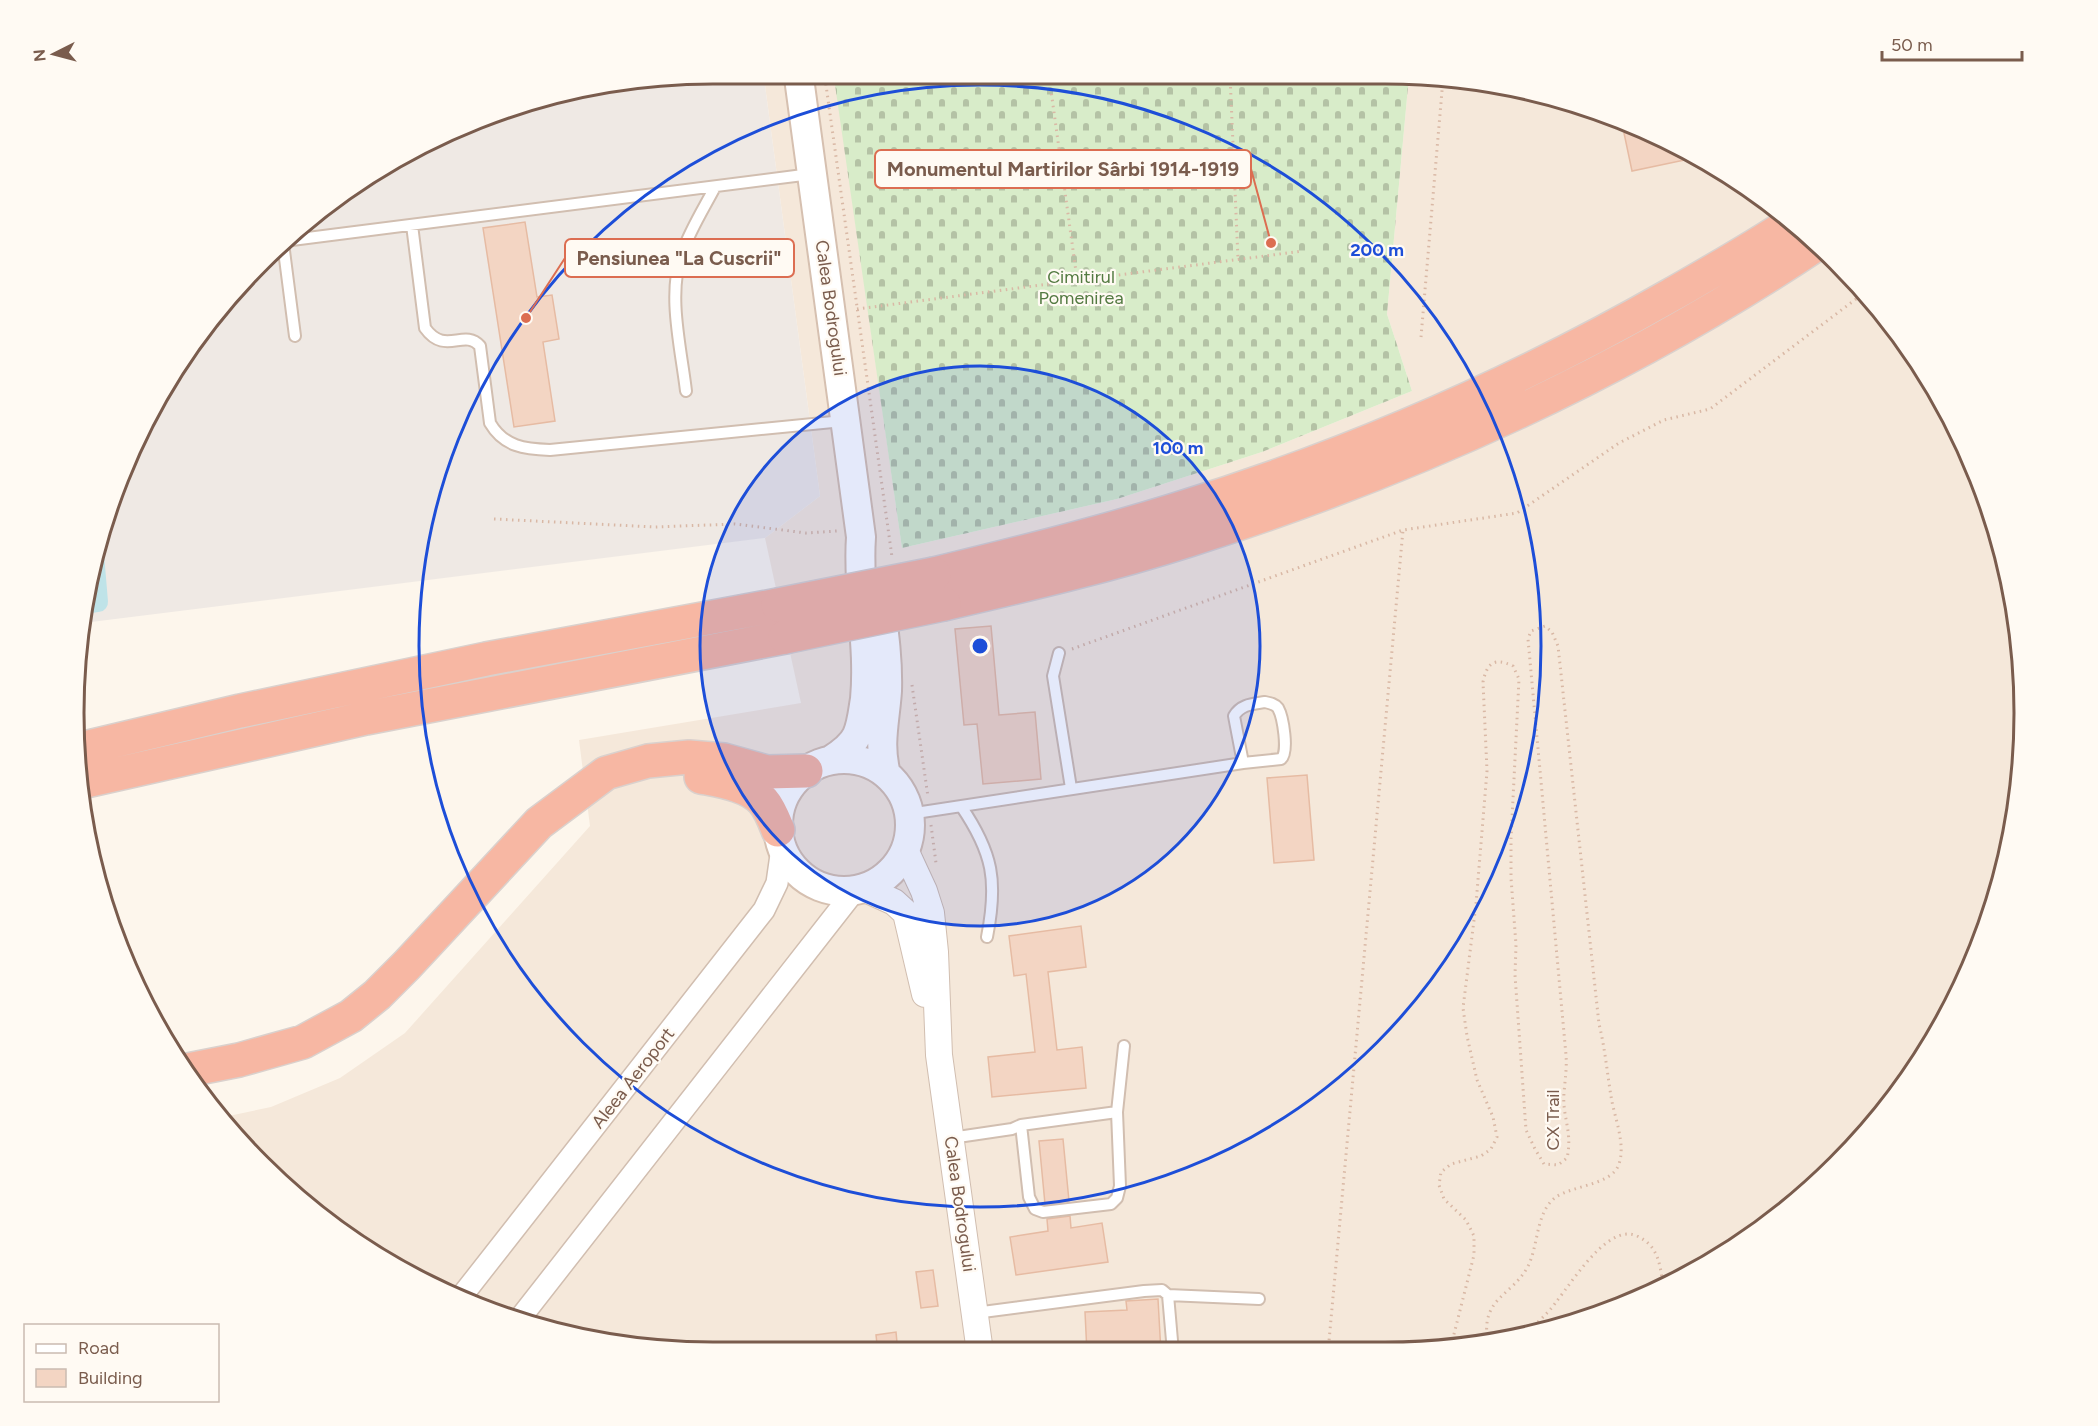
<svg xmlns="http://www.w3.org/2000/svg" width="2098" height="1426" viewBox="0 0 2098 1426" font-family="Figtree,sans-serif">
	<style>
		.residential { fill: #f5e8da }
		.industrial { fill: #efe9e4 }
		.cemetery { fill: url(#cemetery-stones) }
		.lines { fill: none; stroke-linecap: round; stroke-linejoin: round }
		.canal { stroke: #bfe3e8; stroke-width: 20 }
		.building { fill: #f3d5c3; stroke: #e6bba3; stroke-width: 1.5 }
		.service-casing { stroke: #d1beb0; stroke-width: 14 }
		.minor-casing { stroke: #d1beb0; stroke-width: 24 }
		.tertiary-casing { stroke: #d1beb0; stroke-width: 28 }
		.secondary-casing { stroke: #d6c0b0; stroke-width: 32 }
		.motorway-casing { stroke: #dad1cd; stroke-width: 36 }
		.path { stroke: #d9b8a5; stroke-width: 3; stroke-dasharray: 1.5 4.5; stroke-linecap: butt }
		.service { stroke: #fff; stroke-width: 10 }
		.minor { stroke: #fff; stroke-width: 21 }
		.tertiary { stroke: #fff; stroke-width: 26 }
		.secondary { stroke: #fff; stroke-width: 28 }
		.motorway { stroke: #f7b7a3; stroke-width: 33 }
		.motorway-bridge-casing { stroke: #dad1cd; stroke-width: 36; stroke-linecap: butt }
		.motorway-bridge { stroke: #f7b7a3; stroke-width: 33 }
		.ring { fill: none; stroke: #1d4ed8; stroke-width: 3 }
		.labels { text-anchor: middle; stroke-width: 4.5; stroke-linejoin: round; paint-order: stroke }
		.park-label { font-size: 18px; fill: #537a41; stroke: #fffaf3 }
		.street-label { font-size: 18px; fill: #7a5c4d; stroke: #fffaf3 }
		.rim { fill: none; stroke: #7a5c4d; stroke-width: 3 }
		.centre { fill: #1d4ed8; stroke: #fffaf3; stroke-width: 3 }
		.ring-label { font-size: 18px; text-anchor: middle; font-weight: bold; fill: #1d4ed8; stroke: #fffaf3; stroke-width: 4.5; stroke-linejoin: round; paint-order: stroke }
		.leader { fill: none; stroke: #dc6d51; stroke-width: 2 }
		.callout-dot { fill: #dc6d51; stroke: #fffaf3; stroke-width: 2 }
		.callout { fill: #fffaf3; stroke: #dc6d51; stroke-width: 2 }
		.callout-label { font-size: 20px; text-anchor: middle; font-weight: bold; fill: #7a5c4d }
	</style>
	<defs>
		<pattern id="cemetery-stones" width="16" height="16" patternUnits="userSpaceOnUse" patternTransform="scale(1.5)"><rect width="16" height="16" fill="#d8ecc9"/><path d="M2 7V4a2 2 0 0 1 4 0v3zM10 15v-3a2 2 0 0 1 4 0v3z" fill="#b4c2a5"/></pattern>
	</defs>
	<rect width="100%" height="100%" fill="#fdf6ec"/>
	<path class="residential" d="M1409,76L1509,86L1668,140L1741,181L1837,261L1917,357L1976,468L2012,588L2024,713L2012,837L1976,957L1917,1068L1837,1165L1741,1245L1630,1304L1510,1340L1385,1352H713L589,1340L430,1286L324,1221L261,1165L224,1117L271,1107L340,1078L405,1033L590,826L579,740L801,703L765,538L820,496L764,78H835L902,548L1117,499L1262,452L1412,391L1387,314Z"/>
	<path class="industrial" d="M764,78L820,496L765,538L83,623L95,548L122,469L206,323L261,261L357,181L508,107L629,79Z"/>
	<path class="cemetery" d="M1385,74L1409,76L1387,314L1412,391L1262,452L1117,499L902,548L834,78Z"/>
	<g class="lines">
		<path class="canal" d="M86,604L98,602L94,554"/>
	</g>
	<path class="building" d="M1640,130L1668,140L1699,157L1632,171L1624,133Z
		M525,222L537,297L552,295L559,339L543,342L555,421L514,427L483,228Z
		M991,626L999,715L1035,712L1041,779L983,784L977,724L964,725L955,629Z
		M1307,775L1314,860L1274,863L1267,778Z
		M1081,926L1086,967L1048,972L1057,1050L1082,1047L1086,1088L992,1097L988,1057L1035,1052L1026,974L1014,976L1009,936Z
		M1063,1139L1069,1201L1045,1204L1039,1141Z
		M1070,1216L1071,1228L1102,1223L1108,1262L1016,1275L1010,1237L1048,1231L1047,1219Z
		M933,1270L938,1306L921,1308L916,1272Z
		M1158,1299L1161,1353H1087L1085,1312L1127,1310L1126,1301Z
		M896,1332L898,1353H878L876,1335Z"/>
	<g class="lines">
		<g class="service-casing">
			<path id="service" d="M412,225L425,328C445,356 464,328 480,346L490,423C504,447 525,449 550,450L843,421
				M284,241L811,174
				M283,243L295,336
				M686,391C681,348 667,294 682,253C690,230 704,208 715,187
				M1059,653L1053,676L1071,788
				M1265,702C1270,703 1275,704 1278,708C1283,717 1289,752 1281,759L1243,763L1234,716C1241,704 1253,704 1265,702Z
				M961,806C993,853 998,881 987,937
				M909,814L1243,763
				M1021,1125L1029,1197L1035,1209L1043,1212L1111,1204L1117,1198L1120,1186L1117,1112L1124,1046
				M951,1138L1012,1129L1021,1125L1117,1112
				M1168,1295L1173,1352
				M975,1313L1144,1291L1162,1290L1168,1295L1259,1299"/>
		</g>
		<g class="minor-casing">
			<path id="minor" d="M461,1297L764,910L777,883L782,848
				M521,1317L855,890"/>
		</g>
		<g class="tertiary-casing">
			<path id="tertiary" d="M905,850L924,891L931,913L935,952L939,1055L980,1352
				M863,888L894,902L906,913L925,994"/>
		</g>
		<g class="secondary-casing">
			<path id="secondary" d="M799,78L861,537C857,591 870,645 865,699C863,710 862,724 857,735C852,746 842,753 831,760
				M880,602C884,632 888,661 887,691C885,721 878,744 886,774
				M778 825a66 66 0 1 1 132 0a66 66 0 1 1-132 0Z"/>
		</g>
		<g class="motorway-casing">
			<path id="motorway" d="M934,574C1016,554 1098,534 1178,509C1350,456 1515,384 1671,295C1711,272 1752,249 1791,223
				M944,604C1026,585 1108,566 1189,540C1409,470 1624,373 1817,244
				M80,749L240,711L486,659L778,605
				M701,777C721,781 749,785 763,801C770,809 774,820 778,830
				M82,782L366,718L785,637
				M188,1070L239,1060L303,1042L351,1016L377,995L407,965L539,823L606,773L648,761L689,757L724,760L767,772L806,771"/>
		</g>
		<path class="path" d="M1230,75L1238,259
			M1049,76L1077,279
			M825,78L892,557
			M857,309L1303,251
			M1421,337L1443,79
			M494,519L655,527L735,524L806,533L837,531
			M1072,649L1403,530L1517,513L1619,443L1664,420L1710,409L1864,293
			M912,685L928,797
			M931,825L936,863
			M1519,1337C1528,1330 1539,1322 1547,1313C1565,1295 1605,1221 1637,1236C1659,1246 1660,1265 1663,1286
			M1451,1346L1474,1255V1236L1466,1220L1444,1199L1439,1185L1441,1172L1451,1164L1481,1156L1491,1149L1497,1137L1493,1117L1477,1080L1467,1036L1463,1008L1476,904L1487,771L1483,682C1487,663 1494,657 1513,666L1519,679L1511,839V878L1516,945L1515,975L1526,1130L1535,1149L1544,1164L1558,1165L1567,1158C1573,1132 1562,1117 1564,1093C1565,1080 1567,1068 1566,1055L1528,639L1531,631L1545,626L1552,632L1558,646L1599,1024C1605,1048 1607,1072 1611,1096C1614,1117 1626,1143 1619,1164C1612,1185 1574,1185 1556,1197C1535,1212 1539,1247 1527,1268C1512,1295 1483,1298 1487,1336L1494,1342
			M1328,1352L1403,530"/>
		<use href="#service" class="service"/>
		<use href="#minor" class="minor"/>
		<use href="#tertiary" class="tertiary"/>
		<use href="#secondary" class="secondary"/>
		<use href="#motorway" class="motorway"/>
		<g class="motorway-bridge-casing">
			<path id="motorway-bridge" d="M778,605L934,574
				M785,637L944,604"/>
		</g>
		<use href="#motorway-bridge" class="motorway-bridge"/>
	</g>
	<circle cx="980" cy="646" r="280" fill="#1d4ed8" fill-opacity=".12"/>
	<g class="ring">
		<circle cx="980" cy="646" r="280"/>
		<circle cx="980" cy="646" r="561"/>
	</g>
	<g class="labels">
		<g class="park-label">
			<text x="1081" y="283">Cimitirul<tspan x="1081" dy="21">Pomenirea</tspan></text>
		</g>
		<g class="street-label">
			<text transform="translate(831 308) rotate(82)" y="6">Calea Bodrogului</text>
			<text transform="translate(633 1078) rotate(-52)" y="6">Aleea Aeroport</text>
			<text transform="translate(1553 1120) rotate(-90)" y="6">CX Trail</text>
			<text transform="translate(960 1204) rotate(82)" y="6">Calea Bodrogului</text>
		</g>
	</g>
	<path d="M0 0H2098V1426H0ZM713 84H1385A629 629 0 0 1 2014 713V713A629 629 0 0 1 1385 1342H713A629 629 0 0 1 84 713V713A629 629 0 0 1 713 84Z" fill="#fffaf3" fill-rule="evenodd"/>
	<path class="rim" d="M713 84H1385A629 629 0 0 1 2014 713V713A629 629 0 0 1 1385 1342H713A629 629 0 0 1 84 713V713A629 629 0 0 1 713 84Z"/>
	<circle cx="980" cy="646" r="9" class="centre"/>
	<g class="ring-label">
		<text x="1377" y="256">200 m</text>
		<text x="1178" y="454">100 m</text>
	</g>
	<path class="leader" d="M1271 243L1251 169M526 318L565 258"/>
	<g class="callout-dot">
		<circle cx="1271" cy="243" r="6"/>
		<circle cx="526" cy="318" r="6"/>
	</g>
	<g class="callout">
		<rect x="875" y="150" width="376" height="38" rx="6"/>
		<rect x="565" y="239" width="229" height="38" rx="6"/>
	</g>
	<g class="callout-label">
		<text x="1063" y="176">Monumentul Martirilor Sârbi 1914-1919</text>
		<text x="679" y="265">Pensiunea "La Cuscrii"</text>
	</g>
	<rect x="24" y="1324" width="195" height="78" fill="#fffaf3" stroke="#cabbb1" stroke-width="1.5"/>
	<rect x="36" y="1344" width="30" height="9" fill="#ffffff" stroke="#cabbb1" stroke-width="1.5"/>
	<text x="78" y="1354" font-size="18" fill="#7a5c4d">Road</text>
	<rect x="36" y="1369" width="30" height="18" fill="#f3d5c3" stroke="#cabbb1" stroke-width="1.5"/>
	<text x="78" y="1384" font-size="18" fill="#7a5c4d">Building</text>
	<g transform="translate(54 54) rotate(264)" stroke="#fffaf3" stroke-width="4.5" paint-order="stroke">
	<path d="M0-4.5L10 22L0 15L-10 22Z" fill="#7a5c4d"/>
	<text y="-9" font-size="16" font-weight="bold" text-anchor="middle" fill="#7a5c4d">N</text>
	</g>
	<path d="M1882 51v9h140v-9" fill="none" stroke="#7a5c4d" stroke-width="3"/>
	<text x="1891" y="51" font-size="18" fill="#7a5c4d" stroke="#fffaf3" stroke-width="4.5" paint-order="stroke">50 m</text>
</svg>
